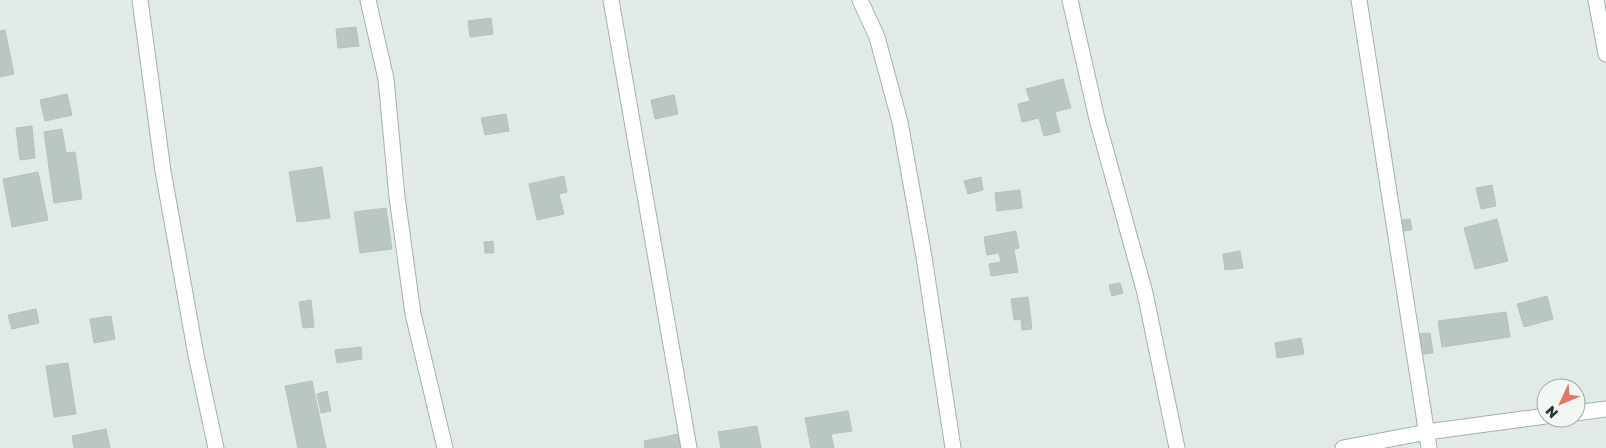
<svg xmlns="http://www.w3.org/2000/svg" width="1606" height="448" viewBox="0 0 1606 448" font-family="'Golos Text',sans-serif">
	<style>
		.building { fill: #bac7c1; stroke: #b5c3bb }
		.lines { fill: none; stroke-linecap: round; stroke-linejoin: round }
		.street-casing { stroke: #a5b1ab; stroke-width: 17 }
		.street { stroke: #fff; stroke-width: 15 }
	</style>
	<rect width="100%" height="100%" fill="#e2eae5"/>
	<path class="building" d="M491,18L493,34L470,37L468,21Z
		M356,27L359,46L338,48L336,29Z
		M5,30L14,74L0,77V31Z
		M1063,79L1071,108L1055,112L1060,132L1044,136L1039,118L1022,122L1018,104L1030,101L1026,89Z
		M67,94L72,115L45,121L40,100Z
		M674,95L678,114L655,119L651,100Z
		M506,114L509,131L485,135L481,118Z
		M32,126L35,158L20,160L16,128Z
		M62,129L66,153L75,152L82,199L54,203L44,132Z
		M322,167L330,218L297,222L289,172Z
		M38,172L48,220L12,227L3,179Z
		M564,176L567,192L559,194L564,214L537,220L529,184Z
		M981,177L983,190L968,194L964,181Z
		M1492,185L1496,206L1481,209L1476,188Z
		M1020,190L1022,208L997,211L995,193Z
		M386,208L392,249L360,253L354,212Z
		M1410,219L1412,230L1395,232L1394,221Z
		M1497,219L1508,261L1475,269L1464,228Z
		M1016,231L1019,248L1014,249L1018,272L991,276L989,264L1001,262L999,253L987,255L984,237Z
		M493,241L494,253H485L484,242Z
		M1240,251L1243,268L1225,270L1223,254Z
		M1120,283L1123,293L1112,296L1109,285Z
		M1547,296L1553,319L1524,327L1517,304Z
		M1028,297L1032,329L1022,330L1021,319L1014,320L1011,299Z
		M311,300L314,327L303,328L299,302Z
		M36,309L39,323L12,329L8,315Z
		M1506,312L1510,337L1442,347L1438,321Z
		M111,316L115,339L94,343L90,319Z
		M1430,333L1433,353L1415,355L1413,334Z
		M1301,338L1304,354L1277,358L1275,343Z
		M361,347L362,359L337,363L335,350Z
		M68,363L76,414L54,417L46,366Z
		M312,381L326,448H298L285,386Z
		M327,391L331,411L321,413L317,394Z
		M848,411L852,431L831,434L834,448H811L805,418Z
		M757,426L761,448H721L718,432Z
		M106,429L110,448H74L72,436Z
		M679,434L682,448H645L644,441Z"/>
	<g class="lines">
		<g class="street-casing">
			<path id="street" d="M140,0L163,171L196,355L216,448
				M368,0L386,79L397,197L413,314L445,448
				M611,0L689,448
				M860,0L877,37L900,122L924,257L953,448
				M1070,0L1097,119L1145,293L1177,448
				M1359,0L1429,448
				M1596,0L1606,54
				M1576,413L1606,409
				M1343,448L1427,432L1546,416"/>
		</g>
		<use href="#street" class="street"/>
	</g>
	<g transform="translate(1561 403) rotate(226)"><circle r="24" fill="#f2f7f4" stroke="#a0aba6"/>
	<path d="M0-4L9 19L0 12L-9 19Z" fill="#e27768"/>
	<text y="-8" font-size="14" font-weight="bold" text-anchor="middle" fill="#243931">N</text>
	</g>
</svg>
